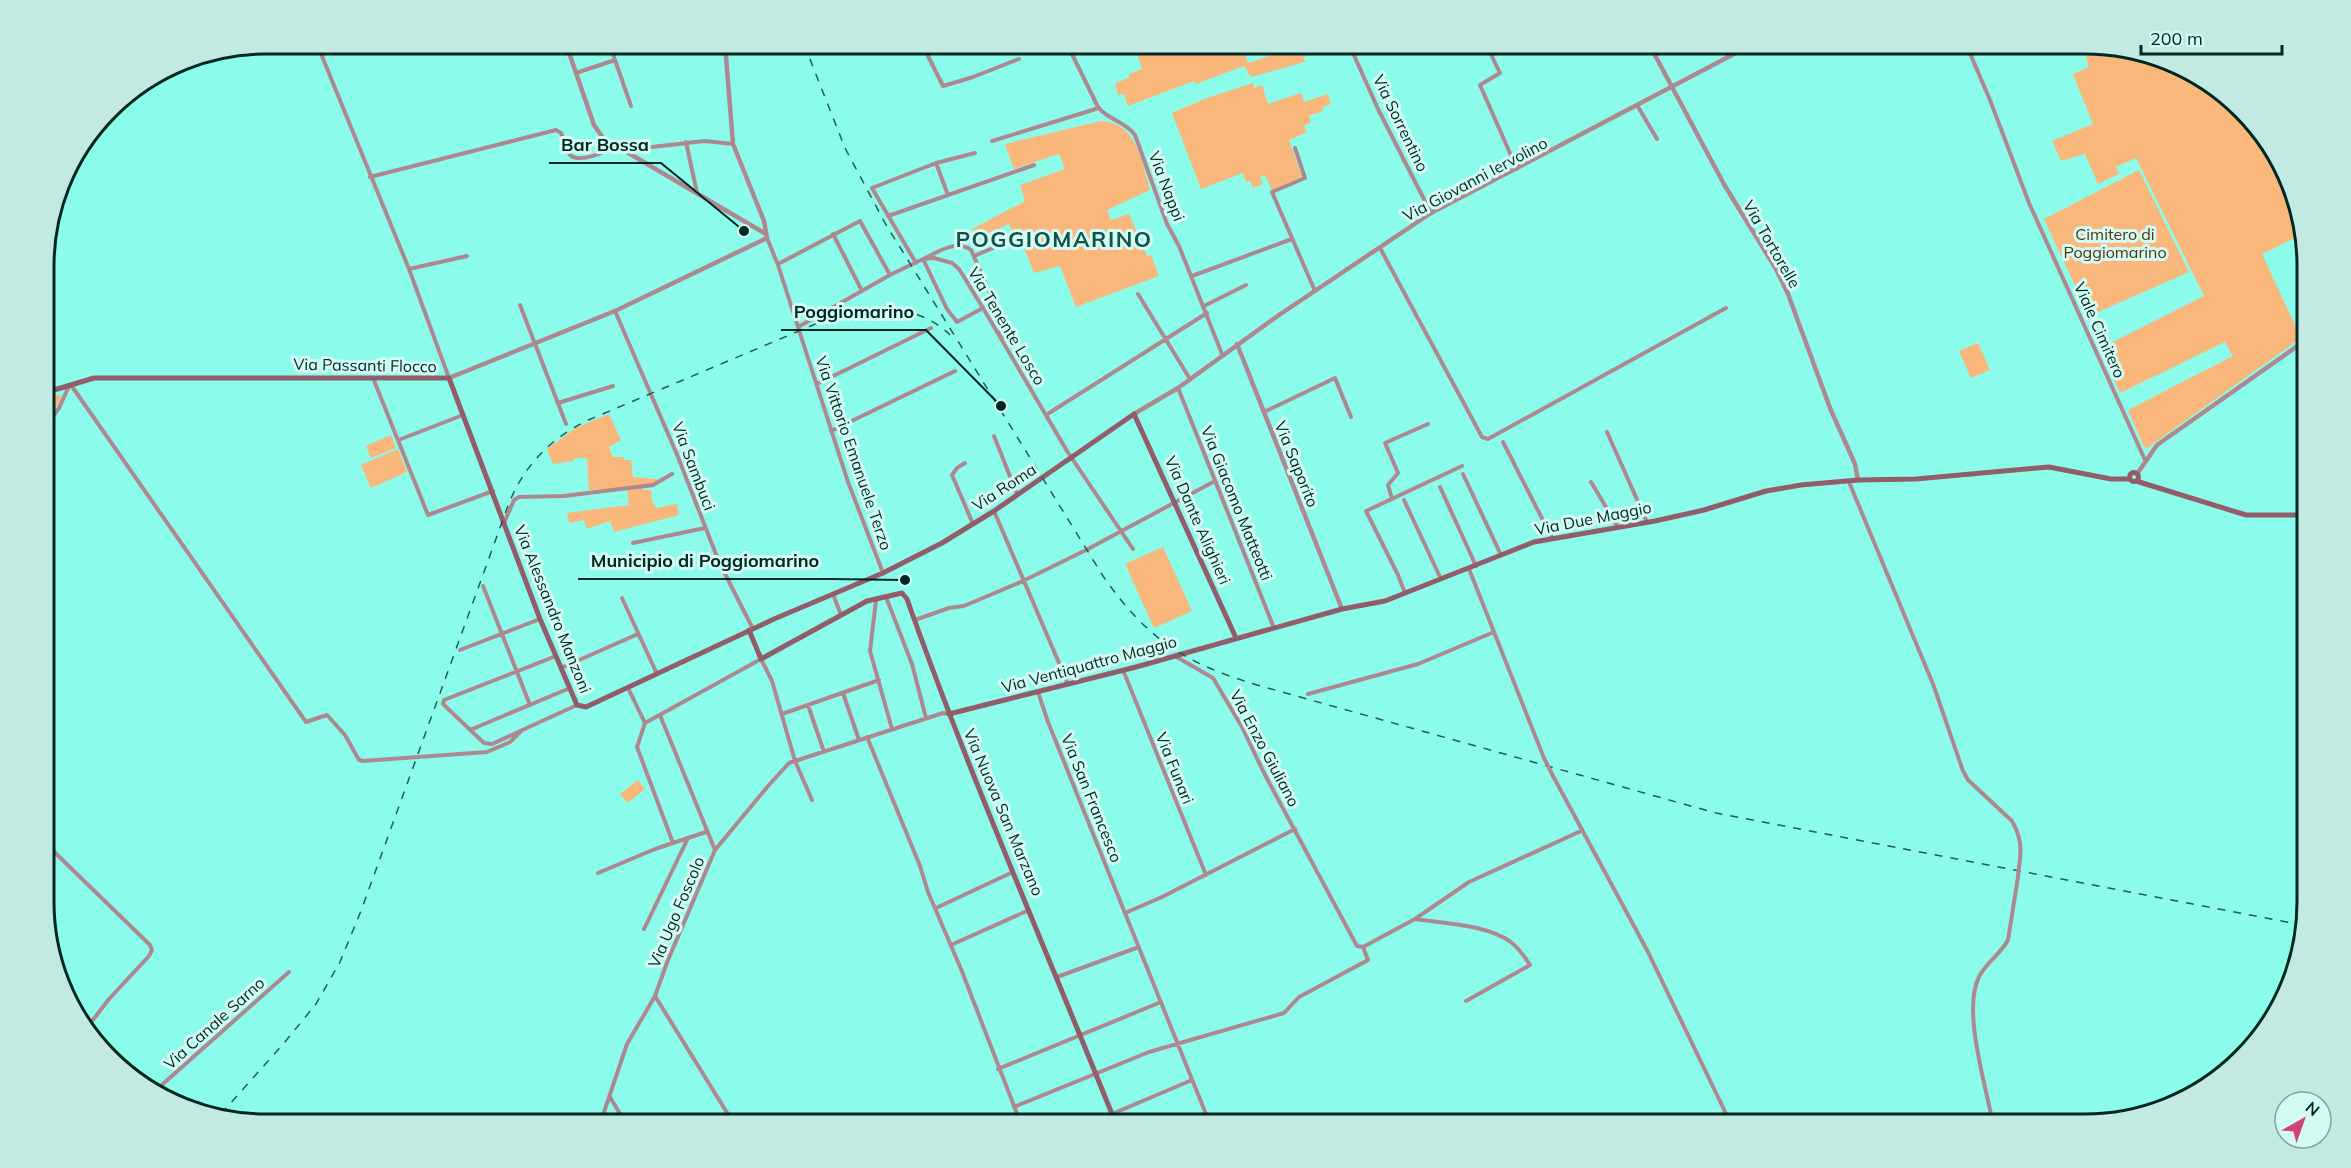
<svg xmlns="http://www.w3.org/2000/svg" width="2351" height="1168" viewBox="0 0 2351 1168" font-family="Mulish,sans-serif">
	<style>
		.green { fill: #f9b77b }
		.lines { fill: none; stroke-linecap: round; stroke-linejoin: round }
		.minor { stroke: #ae8891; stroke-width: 4 }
		.tertiary { stroke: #ae8891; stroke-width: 4.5 }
		.secondary { stroke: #925c6a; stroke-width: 5 }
		.rail { stroke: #235c54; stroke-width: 1.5; stroke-dasharray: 8 8; stroke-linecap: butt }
		.minor-bridge { stroke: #ae8891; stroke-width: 4 }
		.labels { text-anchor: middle; stroke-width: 6; stroke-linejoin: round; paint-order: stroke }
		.street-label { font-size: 16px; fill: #012722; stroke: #d3fbf3 }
		.park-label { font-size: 16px; fill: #533210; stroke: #d3fbf3 }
		.district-label { font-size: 22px; font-weight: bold; letter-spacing: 1.5px; fill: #11524a; stroke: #d3fbf3 }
		.rim { fill: none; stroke: #012722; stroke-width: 3 }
		.leader { fill: none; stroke: #012722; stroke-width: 2 }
		.callout-dot { fill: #012722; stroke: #d3fbf3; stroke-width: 2 }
		.callout-label { font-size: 18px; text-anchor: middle; font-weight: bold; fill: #012722; stroke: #d3fbf3; stroke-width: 6; stroke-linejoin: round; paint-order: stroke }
	</style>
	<rect width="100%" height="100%" fill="#8bfcea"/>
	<path class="green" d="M1149,44H1277L1245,55L1248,63L1281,52L1296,56L1306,52L1307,56L1303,58L1305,62L1251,77L1244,66L1196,84L1194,81L1128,106L1124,94L1118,95L1115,83L1129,78V74L1142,69L1137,53L1150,48Z
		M2104,48L2183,66L2262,131L2291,181L2306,237V265L2295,238L2262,254L2301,338L2147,448L2144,447L2128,410L2233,356L2225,342L2120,393L2099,349L2204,296L2136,158L2116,167L2119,174L2098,184L2085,154L2061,161L2052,141L2093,124L2073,74L2089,67L2086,57Z
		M1253,83L1254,88L1262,85L1268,104L1301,93L1304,102L1328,94L1331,104L1323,107V111L1309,116L1311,122L1304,126L1307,132L1289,140L1302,177L1272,190L1265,175L1260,177L1263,184L1253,188L1250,181L1246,182L1243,173L1201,189L1172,113L1207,98Z
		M1101,121C1137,122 1142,163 1150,190L1107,210L1111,220L1129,214L1147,256L1151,255L1159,276L1076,307L1060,266L1034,273L1018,234L1014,235L1009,224L984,235L982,232L975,235L972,229L1025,201L1020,185L1065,169L1059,154L1014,169L1005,144Z
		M2139,170L2189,272L2089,316L2044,219Z
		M1978,343L1990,370L1971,378L1959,351Z
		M58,395L61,396L60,401L44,426V397Z
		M609,414L621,440L609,447L613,457H624V460H631L633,477L657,479V484L644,485L643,490H651L652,501L656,508L677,504L679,515L614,532L610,521L587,529L584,520L569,523L567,513L629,505L627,488L589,490L587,458H575L573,461L553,464L547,449L576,428Z
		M391,435L396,448L371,458L366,446Z
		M398,449L407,472L371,488L361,465Z
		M1163,547L1192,611L1154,628L1125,564Z
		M638,780L645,789L628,803L620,794Z"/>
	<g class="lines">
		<path class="minor" d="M317,44L409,269L449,378
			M610,44L615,60
			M887,44L888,47
			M922,44L943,86L973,77L1019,59
			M1067,44L1098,107C1108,120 1126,122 1135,135L1167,224L1179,246L1222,354
			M1349,44L1378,109L1431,213
			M1486,44L1500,73L1480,85L1517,169
			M1966,44L1990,100L2029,203L2145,460
			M576,73L615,60L631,106
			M1637,105L1657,139
			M992,141L1099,108
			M686,142L697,193
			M620,148L652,147L705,141L733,144
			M1295,148L1305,178L1272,192L1315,291
			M936,163L948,195
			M370,177L556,130L561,133C564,139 566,150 570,155C578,163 609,153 613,144
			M888,216L1034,165
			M833,234L862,291
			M767,238L778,265L848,482L883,573
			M1380,248L1482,437L1488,439L1726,308
			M974,256L1016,238
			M916,263L872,188L936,163L975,153
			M778,264L860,221L890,275
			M409,269L467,256
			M1192,276L1292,239
			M1138,294L1190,379
			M520,305L566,424
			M1204,306L1246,285
			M983,308L957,322L947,309L923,259C938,252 956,239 971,250L997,309L1002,339
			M615,311L678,457L719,562L753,629
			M798,327L890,275L923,259L934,258L952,263L959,269L983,308L1067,451L1133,549
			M373,378L428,515L493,491
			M817,384L931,328
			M71,385L306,722L327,715L345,735L359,760L363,761L487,752L510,742L522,730
			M1178,388L1274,628
			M558,403L613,386
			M1264,412L1335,378L1351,417
			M1046,415L1207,313
			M44,429L59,408L69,386
			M831,431L955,371
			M1607,432L1647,522
			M994,436L1017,494
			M401,439L463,415
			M1503,442L1552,538
			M965,463L957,468L952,475L973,524
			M1463,474L1501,555
			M1591,482L1618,527
			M1849,482L1933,684L1963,771L1968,780L2012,821C2021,837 2022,849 2019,867
			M1440,487L1476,566
			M1392,499L1388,485L1398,473L1385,443L1428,424
			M1404,500L1441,579
			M994,511L1068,684
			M504,523L514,500L519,497L564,496L653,485L672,474
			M633,543L705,528
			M1469,569L1544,758
			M483,586L530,705
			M1405,593L1398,575L1366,511L1462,466
			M833,594L841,615
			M886,597L912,664L926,718
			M622,598L657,674
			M876,600L870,651L892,729
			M915,620L949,608L964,606L1023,581L1086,550L1215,481
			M460,650L540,619
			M556,656L444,700L443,704L484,743L492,744L577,705
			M1175,656L1213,678L1242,727L1264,773L1357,946L1363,947L1415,919L1469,882L1581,831
			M561,668L638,634
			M1123,670L1206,875
			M628,688L645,723
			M1038,692L1048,722L1210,1124
			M843,693L859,740
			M1308,694L1418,664L1494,632
			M808,705L824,752
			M782,714L879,680
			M660,715L715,850
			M470,730L570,688
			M867,737L920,866L928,892L961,969L1021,1124
			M1553,776L1648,952L1731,1124
			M45,843L150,945L152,950L149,956L109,999L86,1029
			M673,843L637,747L645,723L761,659L772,681L795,761L943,713L949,714
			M598,873L655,849L706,832
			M936,908L1013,872
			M1125,913L1162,897L1295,829
			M1415,919C1442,923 1490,925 1512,943C1519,949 1525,957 1530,965L1466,1001
			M644,929L688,838
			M951,945L1029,910
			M1057,977L1139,947
			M998,1069L1161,1002
			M155,1091L289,972
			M610,1097L626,1124
			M1014,1107L1149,1052L1284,1013L1299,997L1368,960L1363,947
			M1112,1114L1192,1080
			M600,1124L627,1044L655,996
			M734,1124L655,996L668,960L715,850L768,786L789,763L795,761L812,800
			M1993,1124C1986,1086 1962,1010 1979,977C1986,962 2001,954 2008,940L2018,877"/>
		<path class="tertiary" d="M566,44L594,125L603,138L766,234
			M1649,44L1725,186L1776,269L1788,294L1830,408L1855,464L1858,480
			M1237,344L1342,609
			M449,378L615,311L767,238L764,221L733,144L725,44
			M1134,414L1178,388L1279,315L1431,213L1753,44
			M2137,474L2157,445L2306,340"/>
		<path class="secondary" d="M44,393L94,378H449L540,619L577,705L586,707L774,619L883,573L942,543L994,511L1134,414L1236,638
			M2129.5 477a4.5 4.5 0 1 1 9 0a4.5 4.5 0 1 1-9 0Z
			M2136,481L2246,515H2306
			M749,630L761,659L867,601L902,593L907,599C970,777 1046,949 1116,1124
			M949,714L1136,667L1342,609L1385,601L1534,542L1655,521L1704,510L1766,491L1801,485L1858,480L1916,479L2049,467L2111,479H2129"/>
		<path class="rail" d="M804,44L845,148L885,223L1103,576C1147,639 1184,663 1257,685L1716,813L2302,925
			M221,1114L284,1043L316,1004L340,962L361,911L509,503C525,465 549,440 586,421L844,312C879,303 923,308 950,335"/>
		<path class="minor-bridge" d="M1544,758L1553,776
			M2018,877L2019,867"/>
	</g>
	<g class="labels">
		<g class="street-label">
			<text transform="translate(1401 123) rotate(64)" y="6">Via Sorrentino</text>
			<text transform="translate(1475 179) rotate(-28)" y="6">Via Giovanni Iervolino</text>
			<text transform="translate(1167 186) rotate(69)" y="6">Via Nappi</text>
			<text transform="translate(1772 244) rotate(60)" y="6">Via Tortorelle</text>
			<text transform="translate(1007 326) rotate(59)" y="6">Via Tenente Losco</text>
			<text transform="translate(2100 330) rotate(66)" y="6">Viale Cimitero</text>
			<text transform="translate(365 365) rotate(1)" y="6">Via Passanti Flocco</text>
			<text transform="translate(854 453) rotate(71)" y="6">Via Vittorio Emanuele Terzo</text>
			<text transform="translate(1297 464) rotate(68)" y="6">Via Saporito</text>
			<text transform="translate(694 466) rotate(69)" y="6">Via Sambuci</text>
			<text transform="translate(1004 487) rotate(-33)" y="6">Via Roma</text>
			<text transform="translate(1237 503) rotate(68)" y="6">Via Giacomo Matteotti</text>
			<text transform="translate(1593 518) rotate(-11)" y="6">Via Due Maggio</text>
			<text transform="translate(1198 520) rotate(66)" y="6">Via Dante Alighieri</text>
			<text transform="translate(553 609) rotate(68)" y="6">Via Alessandro Manzoni</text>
			<text transform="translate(1089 664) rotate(-15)" y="6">Via Ventiquattro Maggio</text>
			<text transform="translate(1265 748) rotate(62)" y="6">Via Enzo Giuliano</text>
			<text transform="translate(1175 768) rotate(68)" y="6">Via Funari</text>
			<text transform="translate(1092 798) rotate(68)" y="6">Via San Francesco</text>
			<text transform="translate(1004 812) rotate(67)" y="6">Via Nuova San Marzano</text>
			<text transform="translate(676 912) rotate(-67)" y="6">Via Ugo Foscolo</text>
			<text transform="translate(214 1023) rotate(-42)" y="6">Via Canale Sarno</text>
		</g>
		<g class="park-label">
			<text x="2115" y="240">Cimitero di<tspan x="2115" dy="18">Poggiomarino</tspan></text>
		</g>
		<g class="district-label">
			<text x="1054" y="247">POGGIOMARINO</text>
		</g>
	</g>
	<path d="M0 0H2351V1168H0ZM266 54H2085A212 212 0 0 1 2297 266V902A212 212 0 0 1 2085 1114H266A212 212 0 0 1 54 902V266A212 212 0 0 1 266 54Z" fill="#c2eae2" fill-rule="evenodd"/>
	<path class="rim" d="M266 54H2085A212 212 0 0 1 2297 266V902A212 212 0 0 1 2085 1114H266A212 212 0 0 1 54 902V266A212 212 0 0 1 266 54Z"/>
	<path class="leader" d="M744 231L661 163H549M1001 406L926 330H781M905 580L831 579H578"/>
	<g class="callout-dot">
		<circle cx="744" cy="231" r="6"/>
		<circle cx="1001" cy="406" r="6"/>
		<circle cx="905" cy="580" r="6"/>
	</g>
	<g class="callout-label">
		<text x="605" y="151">Bar Bossa</text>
		<text x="854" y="318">Poggiomarino</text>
		<text x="705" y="567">Municipio di Poggiomarino</text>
	</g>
	<g transform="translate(2303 1120) rotate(40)"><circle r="28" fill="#d3fbf3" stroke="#7fa69f" stroke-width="1.5"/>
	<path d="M0-4.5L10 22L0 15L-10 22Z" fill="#cf4375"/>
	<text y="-9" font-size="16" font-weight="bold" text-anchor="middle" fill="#012722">N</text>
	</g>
	<path d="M2141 45v9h141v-9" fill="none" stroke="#012722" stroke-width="3"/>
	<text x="2150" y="45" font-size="18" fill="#012722" stroke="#d3fbf3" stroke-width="4.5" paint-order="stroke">200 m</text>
</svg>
